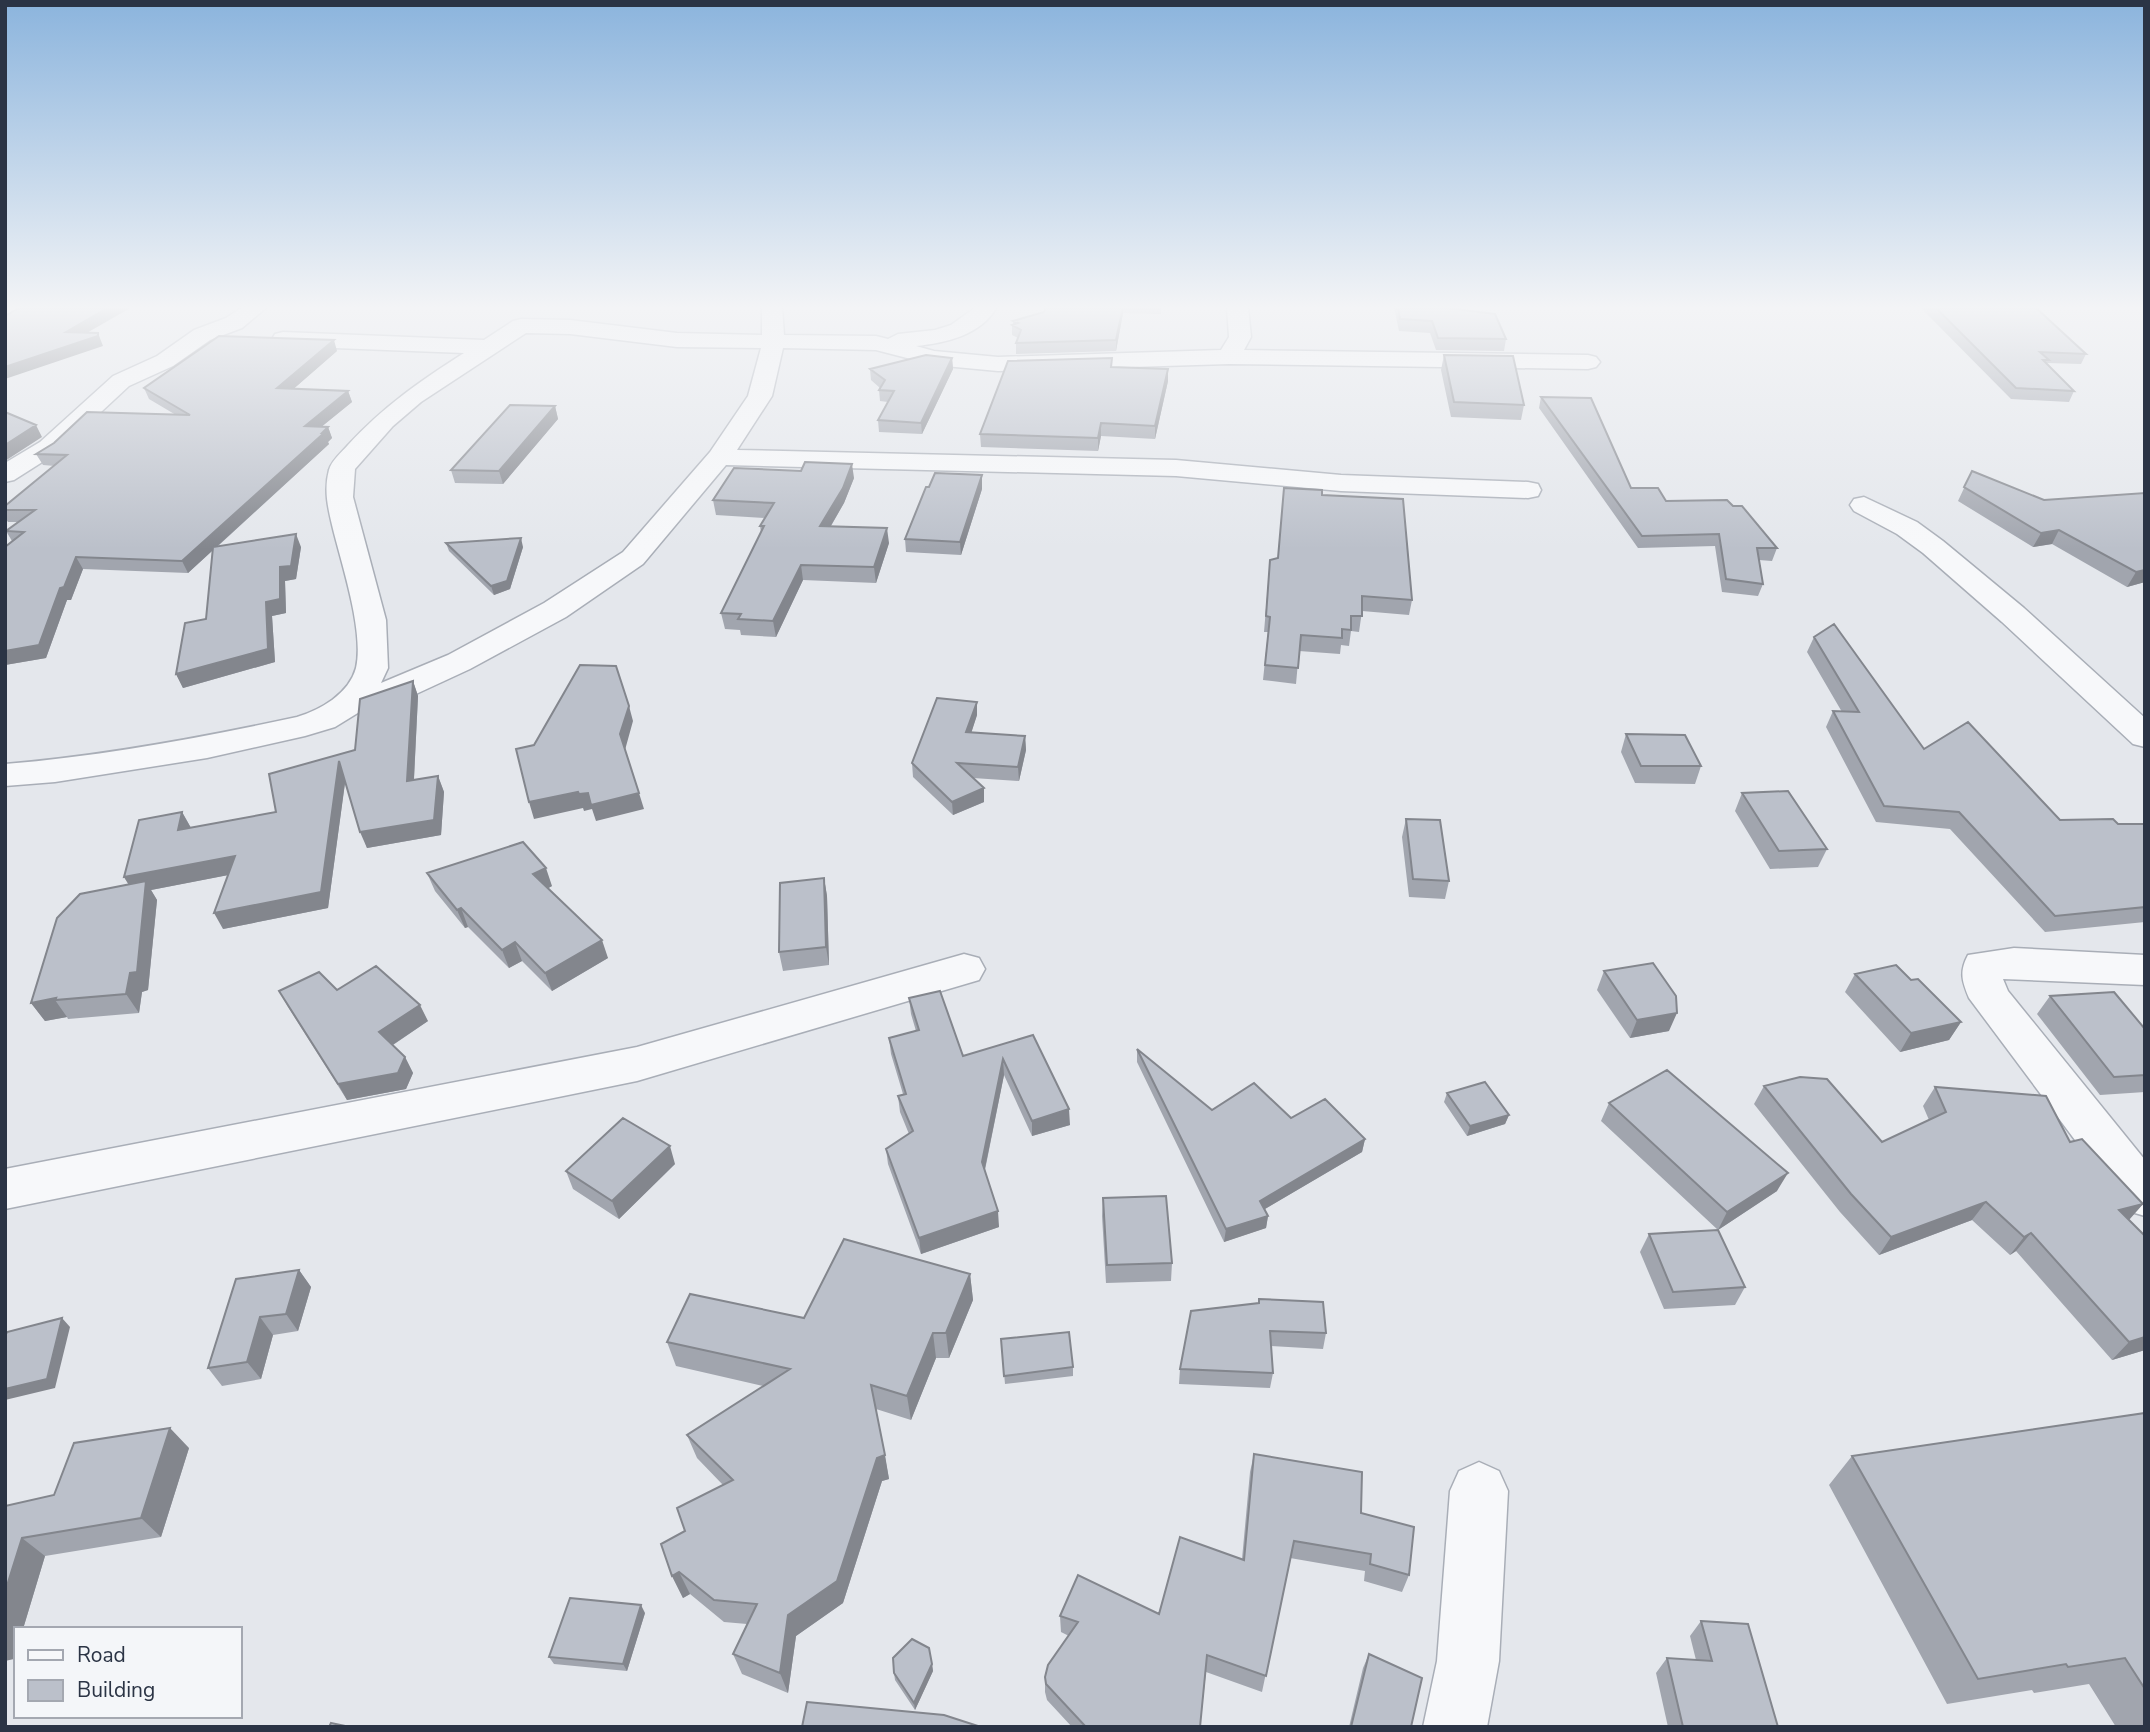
<svg xmlns="http://www.w3.org/2000/svg" width="2150" height="1732" viewBox="0 0 2150 1732" font-family="'Nunito Sans',sans-serif">
	<style>
		.lines { fill: none; stroke-linecap: round; stroke-linejoin: round }
		.street-casing { stroke: #a9aeb7; stroke-width: 3 }
		.street { fill: #f7f8fa; fill-rule: evenodd }
		.wall { fill: #a1a5ae }
		.shaded-wall { fill: #83868d }
		.building { fill: #bbc0ca; stroke: #83868d; stroke-width: 2 }
	</style>
	<rect width="100%" height="100%" fill="#e4e7ec"/>
	<g class="lines">
		<g class="street-casing">
			<path id="street" d="M243,307H267L242,328L210,340L173,366L129,386L58,452L14,480L5,482V463L40,442L113,376L157,356L194,330L226,318Z
				M762,307H782L784,335L876,336L888,339L898,334L935,330L951,325L976,307H997C981,335 946,343 916,346L934,351L998,357L1221,350L1229,337L1227,307H1248L1251,337L1244,350L1588,355L1596,357L1600,362L1596,367L1588,369L1229,364L998,371L934,365L876,350L783,348L772,396L737,450L1176,460L1341,475L1528,482L1538,484L1541,490L1538,496L1528,498L1341,491L1176,476L726,465L643,564L566,617L470,669L416,694L361,711L335,727L305,736L207,758L55,782L5,786V764C103,756 200,738 297,717C320,710 349,694 356,668C364,633 343,568 334,533C329,512 323,492 329,470C331,461 342,452 348,445C384,406 420,381 464,353L283,346L275,344L272,339L275,334L283,332L484,340L513,321L521,319L570,320L677,333L762,335ZM526,333L570,334L677,347L761,348L748,396L710,452L623,552L544,603L448,655L381,683L388,668L386,620L353,497L355,469L393,426L421,402Z
				M1864,497L1917,522L1943,541L2024,608L2145,718V747L2133,744L2002,622L1923,553L1897,534L1854,511L1850,505L1854,499Z
				M2014,948L2145,955V985L2003,979L2008,991L2145,1160V1216L2128,1211L1969,998C1962,981 1959,972 1968,955Z
				M964,954L979,958L985,969L979,980L637,1081L5,1209V1169L637,1047Z
				M1479,1462L1499,1471L1508,1491L1499,1661L1487,1727H1423L1437,1661L1450,1491L1459,1471Z"/>
		</g>
		<use href="#street" class="street"/>
	</g>
	<path class="wall" d="M1046,307H1161V314L1123,313L1116,351L1016,354V343L1018,338L1012,335V325H1013V321L1044,312Z
		M1394,307H1439L1506,339L1504,351L1436,350L1430,333L1399,331Z
		M1920,307H2035L2086,354L2081,364L2047,363V364L2074,391L2069,402L2011,399Z
		M337,351L293,389L348,391L352,402L322,426L328,427L332,438L328,442L329,444L218,546L301,547L296,579L285,581L286,613L272,616L275,662L183,688L176,674L206,619L213,550L188,573L83,569L71,600H67L46,658L5,665V547L12,541L6,531L19,522H8L5,518V506L55,466L43,465L36,454L176,415L149,399L144,388Z
		M1444,355L1524,405L1521,420L1451,417L1441,370Z
		M952,358L953,369L922,434L879,432L878,420L888,402L880,401L879,390L880,388L871,380L870,369Z
		M1112,358V367L1168,381L1155,439L1101,436L1098,451L981,447L980,434Z
		M1541,397L1631,488L1666,501L1733,506L1777,548L1772,561L1759,560L1763,584L1758,596L1722,592L1715,546L1638,548L1539,408Z
		M555,406L558,419L503,484L455,483L451,470Z
		M1972,471L2044,500L2145,493V582L2127,587L2052,544L2033,547L1958,501Z
		M854,478L844,503L831,526L889,543L876,583L803,580L776,637L741,635L740,630L725,629L721,613L761,532L760,526L765,518L716,515L713,500Z
		M982,489L961,555L906,552L905,539Z
		M1322,495L1412,600L1409,615L1362,611L1359,632L1351,631L1349,646L1341,645L1340,654L1299,651L1296,684L1263,680L1268,632H1264L1270,560L1278,558Z
		M446,543L523,547L510,589L494,595L449,551Z
		M1814,637L1924,749L2060,820L2118,824H2145V922L2045,932L1950,829L1876,822L1826,727L1833,711L1842,712L1807,652Z
		M413,681L418,696L414,780L438,776L444,792L441,835L367,848L345,782L328,908L223,929L228,875L151,890L157,900L148,990L142,992L139,1013L68,1019L67,1017L45,1021L31,1003L129,885L124,877L182,812L191,828L276,812L355,750Z
		M977,702V715L971,733L1025,736L1026,750L1019,781L973,778L984,802L953,815L913,777L912,763Z
		M1626,734L1701,766L1695,784L1635,783L1621,752Z
		M1742,793L1827,849L1818,867L1770,869L1735,811Z
		M1406,819L1449,881L1445,899L1409,897L1402,837Z
		M427,873L552,886L547,889L608,958L552,991L522,961L509,968L468,927L465,928L435,891Z
		M824,878L827,896L829,965L783,971L779,952Z
		M1604,971L1669,1031L1630,1038L1597,990Z
		M1855,974L1911,980L1961,1022L1949,1040L1900,1052L1845,992Z
		M337,990L428,1021L393,1045L405,1057L413,1073L406,1089L347,1100L288,1007L279,991Z
		M2050,996L2145,1029V1092L2100,1095L2037,1014Z
		M909,998L963,1056L1033,1035L1070,1125L1032,1136L1004,1075L985,1170L999,1227L921,1254L888,1164L886,1149L909,1134L900,1112L898,1096L903,1094L891,1054L889,1038L916,1031L911,1014Z
		M1137,1049L1212,1110L1365,1139L1362,1152L1265,1209L1268,1216L1266,1228L1224,1242L1137,1062Z
		M1764,1086L1882,1142L1929,1120L1923,1106L1935,1087L2070,1142L2143,1204L2129,1220L2145,1350L2112,1360L2016,1251L2010,1255L1972,1220L1879,1255L1840,1212L1754,1104Z
		M1447,1093L1509,1115L1505,1124L1467,1136L1444,1102Z
		M1609,1103L1777,1191L1718,1230L1601,1121Z
		M675,1164L619,1219L573,1189L566,1171Z
		M1103,1198L1172,1263L1171,1281L1106,1283L1102,1216Z
		M1649,1234L1745,1287L1735,1305L1664,1309L1640,1252Z
		M299,1270L311,1287L298,1331L273,1335L261,1379L222,1386L208,1368Z
		M970,1274L973,1300L949,1358H936L911,1420L876,1409L889,1479L882,1481L843,1603L796,1636L788,1693L742,1674L733,1654L747,1624L724,1622L690,1594L683,1598L672,1576L685,1531L723,1485L697,1458L687,1435L763,1386L676,1366L667,1342L804,1318Z
		M1191,1311L1326,1333L1323,1349L1271,1346L1273,1373L1270,1388L1179,1384L1180,1369Z
		M1001,1339L1073,1367V1376L1005,1384Z
		M2145,1413V1727H2116L2089,1684L2034,1693L2032,1690L1947,1704L1829,1485L1852,1456Z
		M189,1448L161,1537L45,1556L23,1629H16V1653L14,1659L5,1506L54,1495Z
		M1254,1454L1361,1513L1409,1575L1402,1592L1364,1581L1365,1571L1290,1558L1262,1692L1206,1672L1200,1727H1072L1047,1700L1045,1692V1677L1069,1636L1061,1632L1060,1616L1159,1614L1242,1559L1250,1472Z
		M645,1613L627,1671L554,1664L549,1657Z
		M1701,1621L1778,1727H1668L1656,1673L1667,1658L1696,1660L1690,1636Z
		M929,1648L933,1671L915,1710L895,1680L894,1673Z
		M1369,1654L1411,1727H1349L1363,1668Z"/>
	<path class="shaded-wall" d="M109,307H132L71,342L66,332Z
		M1123,307V313L1116,351V340Z
		M98,333L103,346L5,379V367Z
		M334,340L337,351L282,399L277,388Z
		M952,358L953,369L922,434L921,423Z
		M1168,369V381L1155,439V426Z
		M348,391L352,402L309,437L305,426Z
		M555,406L558,419L503,484L499,471Z
		M1101,423V436L1098,451V438Z
		M36,425L42,437L5,461V445Z
		M328,427L332,438L328,442L329,444L188,573L182,561Z
		M852,464L854,478L844,503L822,541L820,526Z
		M982,475V489L961,555L960,542Z
		M887,528L889,543L876,583L874,567Z
		M2059,530L2052,544L2033,547L2041,533Z
		M296,534L301,547L296,579L285,581L286,613L272,616L275,662L183,688L176,674L266,602L280,567Z
		M521,538L523,547L510,589L494,595L491,586Z
		M76,557L83,569L71,600H67L46,658L5,665V651L60,588Z
		M801,565L803,580L776,637L773,621Z
		M2145,570V582L2127,587L2136,572Z
		M413,681L418,696L413,797L407,781Z
		M977,702V715L967,746L966,732Z
		M629,706L633,721L625,750L620,734Z
		M1025,736L1026,750L1019,781L1018,767Z
		M339,761L346,776L328,908L223,929L214,913Z
		M438,776L444,792L441,835L367,848L360,832Z
		M984,788V802L953,815L952,802Z
		M578,792L639,793L644,809L596,821L592,809L584,811L583,808L534,819L529,802Z
		M182,812L191,828L178,830Z
		M235,856L244,872L151,890L157,900L148,990L142,992L139,1013L126,994L134,893L124,877Z
		M546,868L552,886L539,893L533,874Z
		M824,878L827,896L829,965L826,947Z
		M461,908L468,927L465,928L457,910Z
		M602,940L608,958L552,991L545,973Z
		M515,942L522,961L509,968L502,950Z
		M56,998L55,1000L67,1017L45,1021L31,1003Z
		M420,1005L428,1021L388,1048L379,1032Z
		M1677,1013L1669,1031L1630,1038L1637,1020Z
		M1961,1022L1949,1040L1900,1052L1911,1033Z
		M405,1057L413,1073L406,1089L347,1100L338,1084Z
		M1003,1059L1004,1075L983,1178L982,1162Z
		M1069,1109L1070,1125L1032,1136V1121Z
		M1509,1115L1505,1124L1467,1136L1470,1126Z
		M1365,1139L1362,1152L1258,1213L1260,1201Z
		M670,1146L675,1164L619,1219L612,1201Z
		M1788,1173L1777,1191L1718,1230L1727,1212Z
		M1986,1202L1972,1220L1879,1255L1891,1237Z
		M2143,1204L2127,1222L2119,1210Z
		M998,1211L999,1227L921,1254L919,1238Z
		M1268,1216L1266,1228L1224,1242L1226,1229Z
		M2031,1233L2016,1251L2010,1255L2024,1237Z
		M299,1270L311,1287L298,1331L286,1314Z
		M970,1274L973,1300L949,1358L946,1333Z
		M260,1317L273,1335L261,1379L247,1362Z
		M62,1318L70,1327L55,1388L5,1400V1389Z
		M933,1333L936,1358L911,1420L907,1396Z
		M2145,1337V1350L2112,1360L2129,1342Z
		M170,1428L189,1448L161,1537L141,1518Z
		M885,1455L889,1479L882,1481L843,1603L796,1636L788,1693L780,1673L788,1615L877,1458Z
		M22,1538L45,1556L23,1629H16V1653L14,1659L5,1661V1592Z
		M679,1572L690,1594L683,1598L672,1576Z
		M641,1605L645,1613L627,1671L623,1664Z
		M932,1664L933,1671L915,1710L914,1703Z"/>
	<path class="building" d="M21,307H109L66,332L98,333V336L5,367V316Z
		M1046,307H1123L1116,340L1016,343L1021,330L1012,325L1018,323L1013,321L1044,312Z
		M1398,307H1439L1495,314L1506,339L1438,338L1432,321L1400,319Z
		M1935,307H2035L2086,354L2040,352L2049,360H2043L2074,391L2016,388Z
		M219,336L334,340L277,388L348,391L305,426L328,427L322,433H324L182,561L76,557L64,587L60,588L39,645L5,651V547L24,532L6,531L35,510H5V506L67,455L36,454L54,443L87,412L190,415L144,388Z
		M926,355L952,358L921,423L878,420L894,391L879,390L885,380L870,369Z
		M1444,355L1513,356L1524,405L1454,402Z
		M1112,358L1111,367L1168,369L1155,426L1101,423L1098,438L980,434L1008,361Z
		M1541,397L1591,398L1631,488H1658L1666,501L1727,500L1733,506H1742L1777,548H1757L1763,584L1726,579L1719,534L1642,536Z
		M510,405L555,406L499,471L451,470Z
		M5,412L36,425L5,445Z
		M805,462L852,464L843,488L820,526L887,528L874,567L801,565L773,621L738,619L741,614L721,613L764,526H760L774,503L713,500L734,468L801,471Z
		M1972,471L2044,500L2145,493V570L2136,572L2059,530L2041,533L1964,487Z
		M935,473L982,475L960,542L905,539L926,487H929Z
		M1284,488L1322,490V495L1403,499L1412,600L1362,596V616H1351V630L1342,629V638L1301,635L1298,668L1265,665L1270,617L1266,616L1270,560L1278,558Z
		M296,534L291,566L280,567V599L266,602L268,649L176,674L185,623L206,619L213,547Z
		M521,538L507,581L491,586L446,543Z
		M1834,624L1924,749L1968,722L2060,820L2113,819L2118,824H2145V907L2055,916L1959,812L1884,806L1833,711L1859,712L1814,637Z
		M580,665L616,666L629,706L620,734L639,793L591,805L588,793L579,794L578,792L529,802L516,749L534,745Z
		M413,681L407,781L438,776L434,820L360,832L339,761L321,892L214,913L235,856L124,877L139,820L182,812L178,830L276,812L269,774L355,750L360,699Z
		M937,698L977,702L966,732L1025,736L1018,767L957,763L984,788L952,802L912,763Z
		M1626,734L1685,735L1701,766H1641Z
		M1788,791L1827,849L1779,851L1742,793Z
		M1406,819L1440,820L1449,881L1413,879Z
		M523,842L546,868L533,874L602,940L545,973L515,942L502,950L461,908L457,910L427,873Z
		M824,878L826,947L779,952L780,883Z
		M146,881L137,972L130,973L126,994L55,1000L56,998L31,1003L57,918L80,894Z
		M1653,963L1676,996L1677,1013L1637,1020L1604,971Z
		M1896,965L1911,980L1918,979L1961,1022L1911,1033L1855,974Z
		M376,966L420,1005L379,1032L405,1057L398,1073L338,1084L279,991L319,972L337,990Z
		M940,991L963,1056L1033,1035L1069,1109L1032,1121L1003,1059L982,1162L998,1211L919,1238L886,1149L913,1131L898,1096L906,1094L889,1038L919,1030L909,998Z
		M2114,992L2145,1029V1075L2114,1077L2050,996Z
		M1137,1049L1212,1110L1254,1083L1291,1118L1325,1099L1365,1139L1260,1201L1268,1216L1226,1229Z
		M1667,1070L1788,1173L1727,1212L1609,1103Z
		M1800,1077L1827,1079L1882,1142L1946,1112L1935,1087L2046,1096L2070,1142L2082,1139L2143,1204L2119,1210L2145,1236V1337L2129,1342L2031,1233L2024,1237L1986,1202L1891,1237L1851,1194L1764,1086Z
		M1485,1082L1509,1115L1470,1126L1447,1093Z
		M623,1118L670,1146L612,1201L566,1171Z
		M1166,1196L1172,1263L1107,1265L1103,1198Z
		M1718,1230L1745,1287L1673,1292L1649,1234Z
		M844,1239L970,1274L946,1333H933L907,1396L871,1385L885,1455L877,1458L837,1581L788,1615L780,1673L733,1654L757,1604L714,1600L679,1572L672,1576L661,1544L685,1531L677,1508L733,1480L687,1435L790,1369L667,1342L690,1294L804,1318Z
		M299,1270L286,1314L260,1317L247,1362L208,1368L236,1279Z
		M1259,1299L1323,1302L1326,1333L1270,1331L1273,1373L1180,1369L1191,1311L1259,1303Z
		M62,1318L47,1379L5,1389V1336L7,1332Z
		M1069,1332L1073,1367L1004,1376L1001,1339Z
		M2145,1413V1689L2125,1658L2068,1667L2066,1664L1978,1679L1852,1456Z
		M170,1428L141,1518L22,1538L5,1592V1506L54,1495L74,1443Z
		M1254,1454L1362,1472L1361,1513L1414,1527L1409,1575L1370,1564L1371,1554L1294,1541L1266,1676L1207,1655L1200,1727H1086L1046,1684L1045,1677L1048,1665L1078,1622L1060,1616L1078,1575L1159,1614L1180,1537L1244,1560Z
		M570,1598L641,1605L623,1664L549,1657Z
		M1701,1621L1748,1624L1778,1727H1683L1667,1658L1712,1661Z
		M912,1639L929,1648L932,1664L914,1703L894,1673L893,1658Z
		M1369,1654L1422,1678L1411,1727H1351Z
		M807,1702L944,1715L981,1727H802Z
		M331,1723L350,1727H329Z"/>
	<linearGradient id="sky" x2="0" y2="1"><stop stop-color="#8bb4dd"/><stop offset="0.56" stop-color="#f3f4f6"/><stop offset="1" stop-color="#f3f4f6" stop-opacity="0"/></linearGradient>
	<rect width="2150" height="549" fill="url(#sky)"/>
	<rect width="2150" height="1732" fill="none" stroke="#2b3445" stroke-width="14"/>
	<rect x="14" y="1627" width="228" height="91" fill="#f4f6f9" stroke="#a4a8b1" stroke-width="2"/>
	<rect x="28" y="1650" width="35" height="10" fill="#f7f8fa" stroke="#a4a8b1" stroke-width="2"/>
	<text x="77" y="1662" font-size="21" fill="#2b3445">Road</text>
	<rect x="28" y="1680" width="35" height="21" fill="#bbc0ca" stroke="#a4a8b1" stroke-width="2"/>
	<text x="77" y="1697" font-size="21" fill="#2b3445">Building</text>
</svg>
